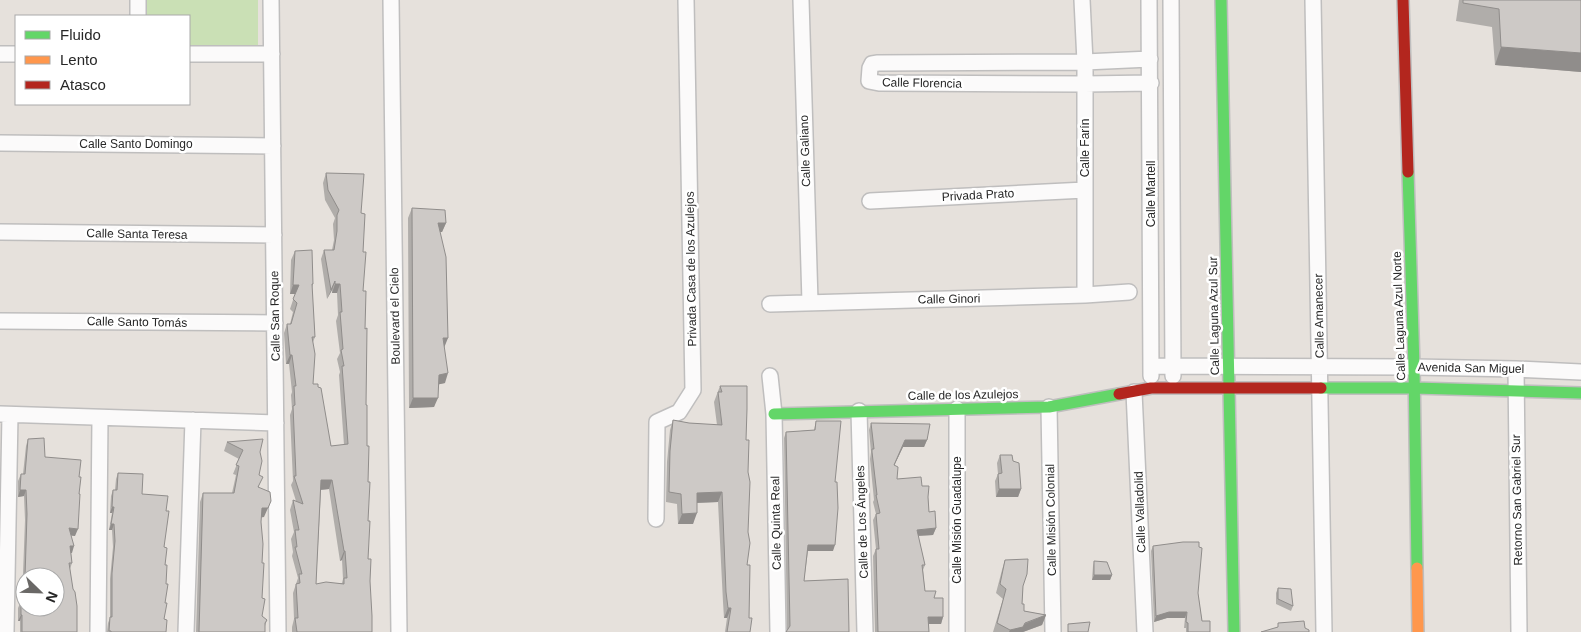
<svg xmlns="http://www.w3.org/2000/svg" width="1581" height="632" viewBox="0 0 1581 632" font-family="Arial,sans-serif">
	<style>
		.green { fill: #cae0b5 }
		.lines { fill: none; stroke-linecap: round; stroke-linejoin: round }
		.street-casing { stroke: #bfbebe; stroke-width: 18 }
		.fast-casing { stroke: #bfbebe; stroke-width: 14 }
		.slow-casing { stroke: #bfbebe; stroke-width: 14 }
		.jam-casing { stroke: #bfbebe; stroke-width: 14 }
		.street { stroke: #fbfafa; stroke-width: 15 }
		.fast { stroke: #63d668; stroke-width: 11 }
		.slow { stroke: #ff974d; stroke-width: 11 }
		.jam { stroke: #b3261e; stroke-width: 11 }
		.wall { fill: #b0adaa; fill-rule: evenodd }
		.shaded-wall { fill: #908d8b }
		.building { fill: #cdc9c6; stroke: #908d8b; fill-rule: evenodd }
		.labels { text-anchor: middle; stroke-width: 5; stroke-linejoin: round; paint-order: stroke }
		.street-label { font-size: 12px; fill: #272727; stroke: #fff }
	</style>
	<rect width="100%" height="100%" fill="#e6e1dc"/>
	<path class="green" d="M147,0H258V47L189,46V16H147Z"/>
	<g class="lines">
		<g class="street-casing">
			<path id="street" d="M271,0L278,632
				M391,0L399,632
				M801,0L810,302
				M1082,0L1085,62V295
				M1149,0L1151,376
				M1171,0L1173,376
				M1313,0L1324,632
				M138,16V0
				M0,54H16
				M189,54H272
				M1150,59L1085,62L878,63L872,64L870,68L869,81L879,83L1085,84L1151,83
				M0,143L273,146
				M870,201L1085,190
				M0,232L274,235
				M770,304L1085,295L1129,292
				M0,321L275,323
				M1151,366L1414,367L1516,369L1581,372
				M1516,369L1519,632
				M770,376L774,414L778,632
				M1134,392L1145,632
				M1049,407L1053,632
				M957,409V632
				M859,411L865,632
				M0,414L276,423
				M656,519L657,422L679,412L693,390L686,0
				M6,632L10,415
				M98,632L100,418
				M186,632L193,420"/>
		</g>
		<g class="fast-casing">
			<path id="fast" d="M1221,0L1234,632
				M1408,172L1414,367L1417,568
				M1321,388H1415L1581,393
				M774,414L1049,407L1119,394"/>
		</g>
		<g class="slow-casing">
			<path id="slow" d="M1417,568L1418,632"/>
		</g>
		<g class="jam-casing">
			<path id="jam" d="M1403,0L1408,172
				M1119,394L1151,388H1321"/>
		</g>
		<use href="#street" class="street"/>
		<use href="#fast" class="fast"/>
		<use href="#slow" class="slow"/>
		<use href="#jam" class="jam"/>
	</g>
	<path class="wall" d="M1459,0H1581V72L1495,65L1492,27L1456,21Z
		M326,173L361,213L368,482V559L372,632H292V627L294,619L293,593L298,578L292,556L293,552L291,539L294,532L290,510L293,500L296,501L291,485L293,481L290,415L292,409L291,395L292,392L289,364H286L284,333L287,324H290L293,312L290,309L295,294H290L291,260L295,251L313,284L312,288L315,337L313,342V384L318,387L331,446L344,445L339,375L340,372L337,359L340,353L336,321L338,315L337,293H332V290L327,299L321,259L324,250H332L334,240L333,224L335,218L325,200L323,183ZM329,489L340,561L342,560L343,579L342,583L316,584L321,490Z
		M412,208L446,223L442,232H440L445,383L439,384L434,407L409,408L408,218Z
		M720,386L746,440L747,565L749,618L750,632H725L727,618H724L723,602L718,502L697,503L693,524H678L677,504L666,502L667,462L670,430L673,420L689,423L717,425L714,402Z
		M816,421L835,482L833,551H808L804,581L848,579L787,630L784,438L786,432L814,430Z
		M871,423L927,440L924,447H903L894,466L897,479L922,486L928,497L929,512L936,528L933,535L918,536L925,565L923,570L925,591L934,598L943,617L941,624H929V632H875L873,556L876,549L873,520L876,514L873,502L874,500L870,459L871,452L869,430Z
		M28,439L45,457L79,477L75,536L71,535L72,553H71L72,563L70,569L77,632H20V621H18V608L21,601H22L25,520L24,496L18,497V481L21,474H23L26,446Z
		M227,442L260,452L259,475V488L264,517H261V522L262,563V616L267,620L265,626V632H196L200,502L203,493H232L236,475L233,474L239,459L224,451Z
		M1000,455L1013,461L1021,489L1018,497H996L995,481L998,474L997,463Z
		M118,473L142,494L166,511L164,547L165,603L164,619L166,632H107L108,623L110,618V579L113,547L112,530H109L112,513H110L111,496L113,490H115L116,479Z
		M1153,546L1198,593L1202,621L1210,632H1186V628H1184L1185,618H1167L1154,622L1151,551Z
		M1005,560L1023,586L1022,604L1024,611L1046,615L1042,625L1023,632H993L1003,599L996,593L1002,570Z
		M1094,561L1112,575L1110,580H1092L1093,566Z
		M1278,588L1293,606L1291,611L1276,604V593Z"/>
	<path class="shaded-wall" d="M1501,47L1581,53V72L1495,65Z
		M438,223H446L442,232H434Z
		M335,281L332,290L327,299Z
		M335,284H340L337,293H332Z
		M293,285H299L296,294H290Z
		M443,338H448L444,348Z
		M290,355H292L289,364H286Z
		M448,373L445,383L436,385L439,375Z
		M413,398H438L434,407L409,408Z
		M905,440H927L924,447H903L891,472Z
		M321,480H332L329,489L318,490Z
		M999,489H1021L1018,497H996Z
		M20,490H26L24,496L18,497Z
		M722,492L718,502L693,503L697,493Z
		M271,501L264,517L258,518L262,508Z
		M112,507H114L112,513H110Z
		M697,513L693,524H678L682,514Z
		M111,524H114L112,530H109Z
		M69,528L78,529L75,536L66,535Z
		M936,528L933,535L914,536L917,530Z
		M808,545H835L833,551H806Z
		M70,546H74L72,553H67Z
		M344,551H345L342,560L340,561Z
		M1094,575H1112L1110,580H1092Z
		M728,608H731L727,618H724Z
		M1169,612H1187L1185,618H1167L1154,622L1156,616Z
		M21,615H22L20,621H18Z
		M1046,615L1042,625L1023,632H1009L1010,630Z
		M928,617H943L941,624H926Z"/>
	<path class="building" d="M1463,0H1581V53L1501,47L1499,9L1463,3Z
		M326,173L364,174L361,213L365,214L363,252H366L363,291H366L365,329L367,328L366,405H367V446H369L368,482H370L368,521H370L368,559H371L370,581L372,616V632H297L295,618H298L296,584L300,583L299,574H302L295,547H297L295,530H299L293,500L303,504L294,476H296L293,406L295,405L294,386H296L292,355H290L287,324H291L297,303L293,299L299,285H293L295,251L312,250L313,284H312L315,337H312L315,354L313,384H318V387L321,388L331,446L348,444L342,366H344L341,350L343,349L340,312H342L340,284H335V281L331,290L324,250H334L337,231V215L339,210L328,190ZM321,480H332L344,551H345L347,578H344V584L326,582L316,584Z
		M412,208L445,210L446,223H438L446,257L448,338H443L448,373L439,375L438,398H413Z
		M720,386H747V409L746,440H749L748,472L750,482L748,532L750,543L747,565H750L749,618H752L750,632H727L731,608H728L726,592L722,492L697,493V513L682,514L681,494L669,492L670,451L673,420L689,423L722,425L718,392H722Z
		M816,421H841L835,482H837L838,508L835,545H808L804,581L848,579L849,632H786L790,626L786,432L815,430Z
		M871,423L930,424L927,440H905L894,465L898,467L897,479L921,477L922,486H929L928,497L929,512L935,511L936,528L917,530L925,565H922L925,591H936L934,598H943V617H928L929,632H878L876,549H879L876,514L880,513L876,495H877L872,452V449H874Z
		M44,438L45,457L81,460L79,477H81L79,494H80L78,529L69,528L74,546H70L72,563H69L73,589L75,592L77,606V632H22V615H21V601H24L25,583V607H55V577H25L27,514L26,490H20L21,474H25L28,439Z
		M263,439L260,452L262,461L259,475L263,477L258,487L270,492L271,501L268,508H262L261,522L263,544L262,563H264L262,598L265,599L262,616L267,620L265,623V632H199L203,493H234L239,466L236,465L243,450L227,442Z
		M1000,455H1012L1013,461L1019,463L1021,489H999L998,474L1002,473Z
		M118,473L143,474L142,494L168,496L166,511H169L164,547L167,548L165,565H167L166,584H168L165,603H167L164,619L167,620L166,632H111V631H109L110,617H112V573L115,541L114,524H111L114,507H112L113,490H117Z
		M1183,542H1199V547L1202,548L1198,593L1202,621H1210V632H1188V623L1186,622L1187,612H1169L1156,616L1153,546Z
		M1028,559L1027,574L1023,586L1022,604H1024V611L1046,615L1025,623L1023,627L1010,630L997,623L1006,589L1000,584L1005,560Z
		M1094,561L1107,562L1112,575H1094Z
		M1278,588L1291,589L1293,606L1278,599Z
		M1304,621L1305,628L1309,630V632H1261L1278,627V623Z
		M1090,622L1088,632H1068V624Z"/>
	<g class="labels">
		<g class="street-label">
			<text transform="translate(922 83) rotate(1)" y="4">Calle Florencia</text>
			<text x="136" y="148">Calle Santo Domingo</text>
			<text transform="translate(1085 148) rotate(-90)" y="4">Calle Farín</text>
			<text transform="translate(805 151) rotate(-92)" y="4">Calle Galiano</text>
			<text transform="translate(1151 194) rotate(-90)" y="4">Calle Martell</text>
			<text transform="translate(978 195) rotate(-3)" y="4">Privada Prato</text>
			<text transform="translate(137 234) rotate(1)" y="4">Calle Santa Teresa</text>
			<text transform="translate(691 269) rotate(-91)" y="4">Privada Casa de los Azulejos</text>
			<text transform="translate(949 299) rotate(-1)" y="4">Calle Ginori</text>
			<text transform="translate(275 316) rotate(-91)" y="4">Calle San Roque</text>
			<text transform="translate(395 316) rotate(-91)" y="4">Boulevard el Cielo</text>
			<text transform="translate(1214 316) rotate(-91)" y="4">Calle Laguna Azul Sur</text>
			<text transform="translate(1319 316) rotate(-91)" y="4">Calle Amanecer</text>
			<text transform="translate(1399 316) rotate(-92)" y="4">Calle Laguna Azul Norte</text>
			<text transform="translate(137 322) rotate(1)" y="4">Calle Santo Tomás</text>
			<text transform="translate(1471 368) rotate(1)" y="4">Avenida San Miguel</text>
			<text transform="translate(963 395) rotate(-1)" y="4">Calle de los Azulejos</text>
			<text transform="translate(1517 500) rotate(-91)" y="4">Retorno San Gabriel Sur</text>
			<text transform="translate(1140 512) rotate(-92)" y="4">Calle Valladolid</text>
			<text transform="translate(957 520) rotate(-90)" y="4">Calle Misión Guadalupe</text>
			<text transform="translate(1051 520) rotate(-91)" y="4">Calle Misión Colonial</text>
			<text transform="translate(862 522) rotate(-92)" y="4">Calle de Los Ángeles</text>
			<text transform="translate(776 523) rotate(-91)" y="4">Calle Quinta Real</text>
		</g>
	</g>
	<rect x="15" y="15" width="175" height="90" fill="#ffffff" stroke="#a9a9a9"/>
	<rect x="25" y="31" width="25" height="8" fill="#63d668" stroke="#a9a9a9"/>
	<text x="60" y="40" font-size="15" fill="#272727">Fluido</text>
	<rect x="25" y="56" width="25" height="8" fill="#ff974d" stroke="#a9a9a9"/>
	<text x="60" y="65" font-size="15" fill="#272727">Lento</text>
	<rect x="25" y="81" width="25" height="8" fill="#b3261e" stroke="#a9a9a9"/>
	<text x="60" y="90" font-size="15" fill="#272727">Atasco</text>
	<g transform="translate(40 592) rotate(113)"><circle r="24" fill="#ffffff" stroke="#a9a9a9"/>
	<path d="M0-4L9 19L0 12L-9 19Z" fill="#6a6866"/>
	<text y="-8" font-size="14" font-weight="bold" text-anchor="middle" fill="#272727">N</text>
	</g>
</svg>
